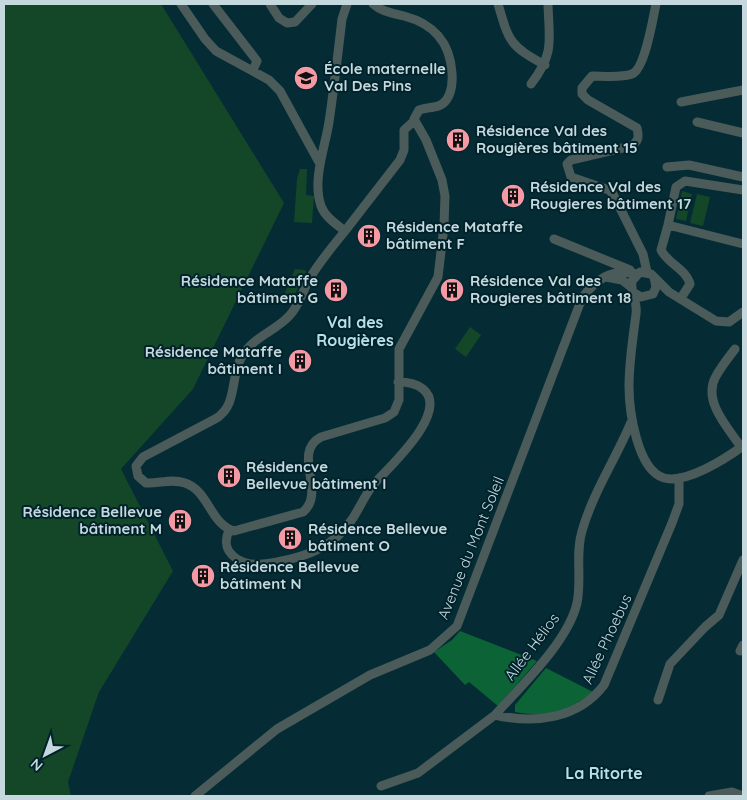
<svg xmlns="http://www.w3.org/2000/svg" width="747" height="800" viewBox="0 0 747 800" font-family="Quicksand,sans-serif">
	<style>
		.green { fill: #134728 }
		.forest { fill: #0c6436 }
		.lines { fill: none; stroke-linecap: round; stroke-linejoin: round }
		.minor { stroke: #4b5b59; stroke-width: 9 }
		.labels { text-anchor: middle; stroke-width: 4; stroke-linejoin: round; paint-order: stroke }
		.poi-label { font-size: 15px; font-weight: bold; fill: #c5d8dd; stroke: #00222b; text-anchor: start }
		.street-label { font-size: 15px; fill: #c5d8dd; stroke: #00222b }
		.neighbourhood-label { font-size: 16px; font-weight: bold; fill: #b8e0ea; stroke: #00222b }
	</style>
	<rect width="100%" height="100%" fill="#052c35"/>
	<path class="green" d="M4,4H161L284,203L193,389L121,469L173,571L99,692L68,782L71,796H4Z
		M300,169H307L306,195L314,196L312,223L294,222L297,179Z
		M682,191L692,194L686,221L676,219Z
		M697,194L710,197L703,226L690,223Z
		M295,269L305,270L306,274L291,301L284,295Z
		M470,327L481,335L466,357L455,349Z"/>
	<path class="forest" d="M460,631L537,661L498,706L469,682L465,685L434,652L452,640Z
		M546,668L593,692C566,712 548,718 515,712V705Z"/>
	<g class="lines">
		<path class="minor" d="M181,4L205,39L216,51L269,80L280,91L320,164
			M213,4L257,61L253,70
			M270,4L279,18L287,23L295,22L312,4
			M347,4L342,19C338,53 334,88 329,122C325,148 312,180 321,206C325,217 336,224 345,231C333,246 320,261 310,278C303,290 300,304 290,315C275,332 253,336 241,358C230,378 238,406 215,419L143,457L136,466L138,476L146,483C159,484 171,478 185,483C209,491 210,524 234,531L303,512C327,492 291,453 321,437L385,418L394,412L399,400V349L438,277L444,226L445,196L442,180L426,140L414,119L419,110C425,108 429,108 434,107C450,105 453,87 452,73C450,42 434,24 404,16C393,13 382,12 373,4
			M498,4C509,42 510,46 545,65
			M531,84C555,53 549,40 548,4
			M681,102L743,90
			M697,122L743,133
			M667,167L689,165L743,177
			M668,225L676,187L685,181L743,190
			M345,231L400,160L404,150V130L414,121
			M554,239L630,270
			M647,272L643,254L613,194L609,190L571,177L567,164L571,160L631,146C639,141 639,137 637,128L588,100L582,94V88L592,76C603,76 621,78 632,74C645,69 653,18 656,4
			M606,277L622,280L631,287
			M634,293L641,297L653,294L656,287L654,277
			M681,298L690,284C686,269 668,264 661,250L668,225L743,244
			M743,312L729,322L716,321L669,292L651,274L640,272L632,281C630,292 638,302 636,314C633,338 629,362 629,386C629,410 637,470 664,478C686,484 725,459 743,446
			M735,349C728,358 720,368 715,378C703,402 729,429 741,447
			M229,530C224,542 225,551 237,559C250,567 263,564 277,562C309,556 335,546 353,518C360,507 365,495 373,485C387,469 451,412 423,389C417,384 406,382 398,382
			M740,651L743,645
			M658,700L670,664L705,627L719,615L743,560
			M495,715C521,686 568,642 577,603C582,579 575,554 582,531C593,492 617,457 632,420
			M381,786L418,773L495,715C535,724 578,719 604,685L672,523L679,504V478
			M195,796L277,729L370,675L430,650L457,626L582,298C596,279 612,268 637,274
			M709,796L732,792L743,796"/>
	</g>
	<defs>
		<g id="school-disc" transform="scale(1.25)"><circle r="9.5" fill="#f49aa5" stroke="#00222b"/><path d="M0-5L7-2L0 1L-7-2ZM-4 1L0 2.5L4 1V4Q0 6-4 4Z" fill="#111"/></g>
		<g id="building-disc" transform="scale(1.25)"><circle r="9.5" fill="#f49aa5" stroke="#00222b"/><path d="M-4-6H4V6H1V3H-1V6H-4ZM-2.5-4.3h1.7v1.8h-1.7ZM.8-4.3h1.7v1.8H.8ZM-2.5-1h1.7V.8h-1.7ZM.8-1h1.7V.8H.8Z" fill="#111"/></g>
	</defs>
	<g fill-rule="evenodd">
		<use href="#school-disc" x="306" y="78"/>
		<use href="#building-disc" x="458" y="140"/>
		<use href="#building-disc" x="513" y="196"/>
		<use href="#building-disc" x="369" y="236"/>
		<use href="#building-disc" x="336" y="290"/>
		<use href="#building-disc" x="452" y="290"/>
		<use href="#building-disc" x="300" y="361"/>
		<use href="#building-disc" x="229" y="476"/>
		<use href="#building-disc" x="180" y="521"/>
		<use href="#building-disc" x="290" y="538"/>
		<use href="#building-disc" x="203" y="576"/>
	</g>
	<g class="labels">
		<g class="poi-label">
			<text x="324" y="74">École maternelle<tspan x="324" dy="17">Val Des Pins</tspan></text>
			<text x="476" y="136">Résidence Val des<tspan x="476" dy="17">Rougières bâtiment 15</tspan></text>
			<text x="530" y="192">Résidence Val des<tspan x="530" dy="17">Rougieres bâtiment 17</tspan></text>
			<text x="386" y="232">Résidence Mataffe<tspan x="386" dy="17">bâtiment F</tspan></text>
			<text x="318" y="286" text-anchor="end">Résidence Mataffe<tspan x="318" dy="17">bâtiment G</tspan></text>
			<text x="470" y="286">Résidence Val des<tspan x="470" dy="17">Rougieres bâtiment 18</tspan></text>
			<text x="282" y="357" text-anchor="end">Résidence Mataffe<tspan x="282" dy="17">bâtiment I</tspan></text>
			<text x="246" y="472">Résidencve<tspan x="246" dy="17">Bellevue bâtiment I</tspan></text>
			<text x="162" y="517" text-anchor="end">Résidence Bellevue<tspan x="162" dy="17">bâtiment M</tspan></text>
			<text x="308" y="534">Résidence Bellevue<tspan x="308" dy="17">bâtiment O</tspan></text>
			<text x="220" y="572">Résidence Bellevue<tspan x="220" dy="17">bâtiment N</tspan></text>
		</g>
		<g class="street-label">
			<text transform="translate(471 548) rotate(-68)" y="5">Avenue du Mont Soleil</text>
			<text transform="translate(607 639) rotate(-65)" y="5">Allée Phoebus</text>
			<text transform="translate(532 647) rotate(-53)" y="5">Allée Hélios</text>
		</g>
		<g class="neighbourhood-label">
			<text x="355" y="328">Val des<tspan x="355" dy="18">Rougières</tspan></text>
			<text x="604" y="779">La Ritorte</text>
		</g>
	</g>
	<rect width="747" height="800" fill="none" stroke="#c5d8dd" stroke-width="10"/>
	<g transform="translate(45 755) rotate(221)" stroke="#00222b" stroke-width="4" paint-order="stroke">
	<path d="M0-4L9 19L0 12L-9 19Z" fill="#c5d8dd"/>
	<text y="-8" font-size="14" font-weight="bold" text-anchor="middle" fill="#c5d8dd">N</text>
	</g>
</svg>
